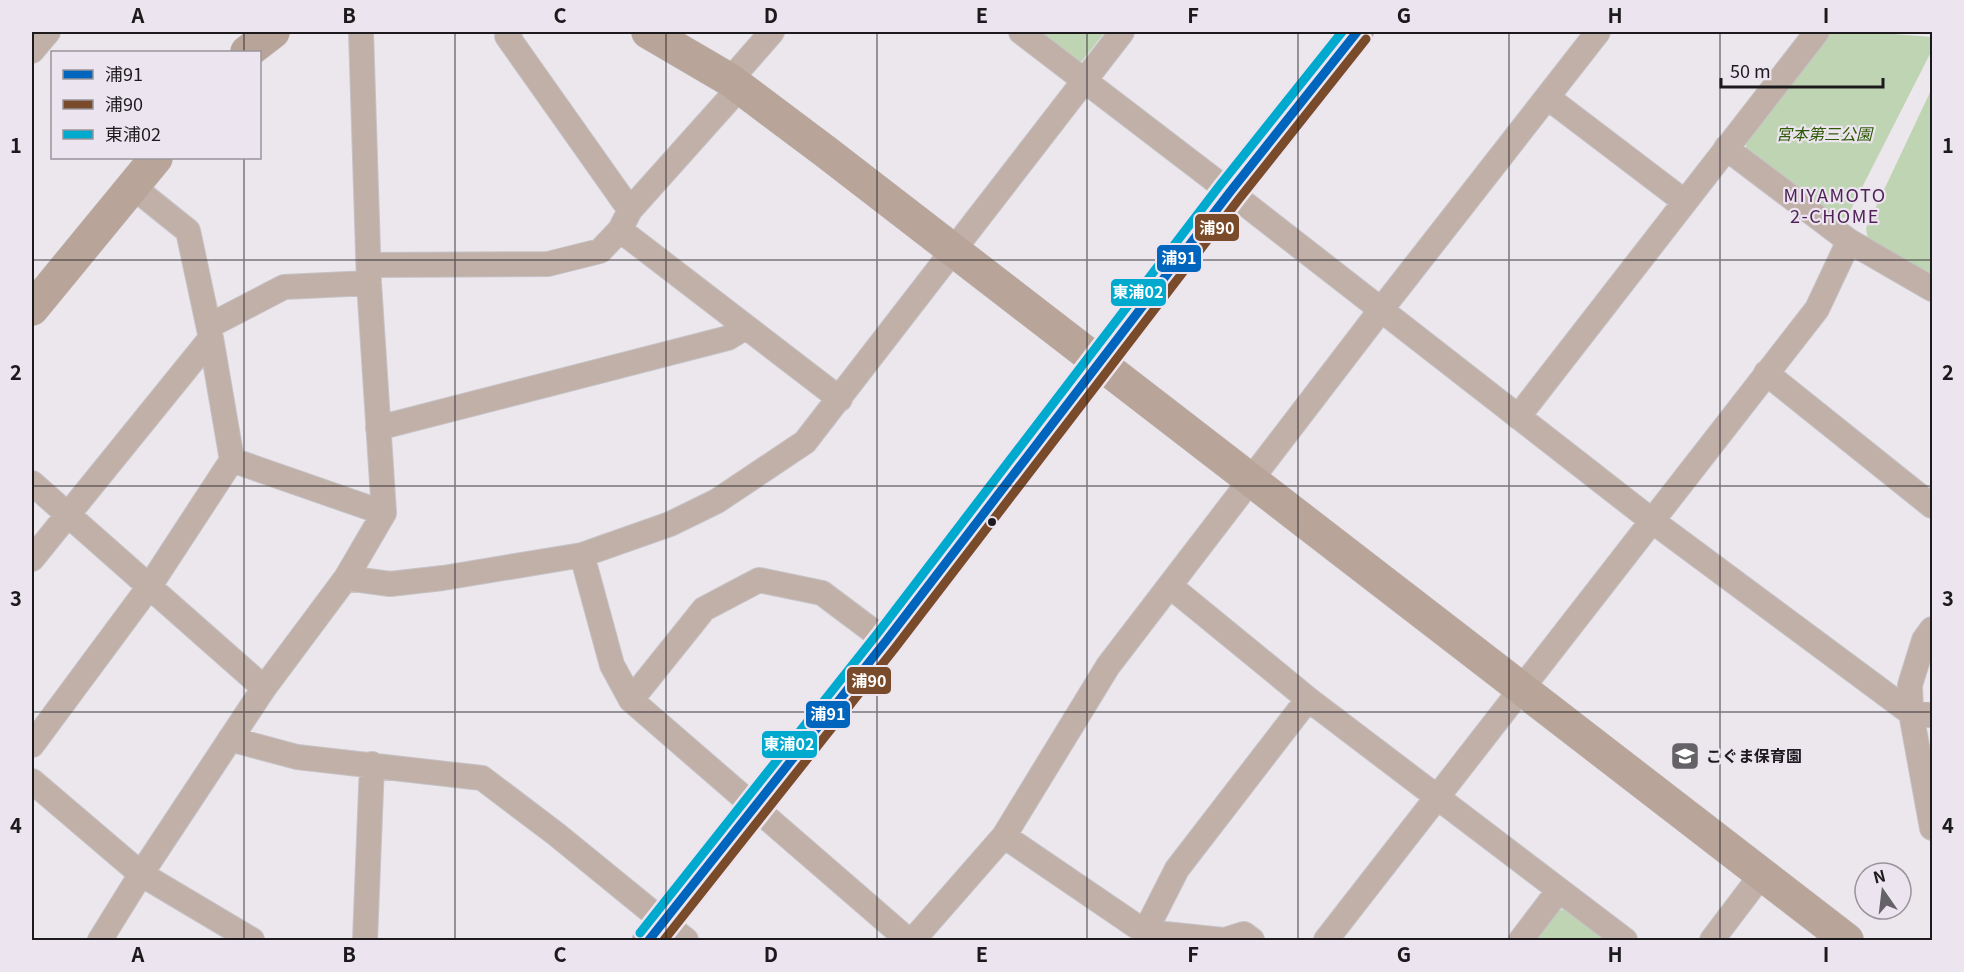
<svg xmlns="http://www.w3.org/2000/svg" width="1964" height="972" viewBox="0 0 1964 972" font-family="Georgia,'Noto Sans JP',serif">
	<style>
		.green { fill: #bed4b2 }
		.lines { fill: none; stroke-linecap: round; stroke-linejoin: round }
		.street-casing { stroke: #c6c3c7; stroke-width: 26 }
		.secondary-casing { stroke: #c6c3c7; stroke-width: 34 }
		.street { stroke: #c0b0a7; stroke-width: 24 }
		.secondary { stroke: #b8a498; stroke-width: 33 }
		.bus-1-casing { stroke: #ece5ef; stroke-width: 14 }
		.bus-2-casing { stroke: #ece5ef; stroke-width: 14 }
		.bus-3-casing { stroke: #ece5ef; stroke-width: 14 }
		.bus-1 { stroke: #0065bd; stroke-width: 9 }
		.bus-2 { stroke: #7a4b2a; stroke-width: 9 }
		.bus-3 { stroke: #00a9ce; stroke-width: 9 }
		.grid { fill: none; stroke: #1c1a1d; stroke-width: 1.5; stroke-opacity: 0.55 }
		.bus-dot { fill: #1c1a1d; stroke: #ece5ef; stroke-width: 2 }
		.labels { text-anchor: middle; stroke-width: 4.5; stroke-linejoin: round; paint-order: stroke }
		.park-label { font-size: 16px; font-style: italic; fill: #2e5905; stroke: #ece5ef }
		.poi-label { font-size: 16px; font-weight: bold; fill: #1c1a1d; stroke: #ece5ef; text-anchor: start }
		.neighbourhood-label { font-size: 18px; letter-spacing: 1.5px; fill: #4e2255; stroke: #ece5ef }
		.line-badge { stroke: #ece5ef; stroke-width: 2 }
		.badge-label { font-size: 16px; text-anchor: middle; font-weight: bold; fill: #fff }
		.neatline { fill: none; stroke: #1c1a1d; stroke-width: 2 }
		.grid-label { font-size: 20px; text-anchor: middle; font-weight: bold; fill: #1c1a1d }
	</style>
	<rect width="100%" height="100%" fill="#ebe7ed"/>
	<path class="green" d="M1036,32H1105L1082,61L1075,62Z
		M1831,32H1868L1931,37L1932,50L1847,217L1836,219L1746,151V141Z
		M1932,88V276L1868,240L1866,228Z
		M1568,909L1610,940H1535L1559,910Z"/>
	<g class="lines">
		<g class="street-casing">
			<path id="street" d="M510,32L507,36L630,210
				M1021,32L1230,192L1651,520L1911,713L1932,828
				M32,51L48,32
				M730,80L772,32
				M1547,97L1685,202
				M1726,148L1849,241L1932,289
				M620,230L840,399
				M369,265L548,264L600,251L620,230L630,210L740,87
				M209,326L284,287L369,283
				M1766,373L1932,506
				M1518,417L1817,32
				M378,428L728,338L746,327
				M232,460L384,513
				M32,483L264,688
				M582,555L612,665L631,700L908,940
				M32,559L211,338
				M346,578L390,584L443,578L582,555L670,524L717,501L805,442L1122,32
				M1170,586L1308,699L1625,940
				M1932,629L1924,640L1910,685L1911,713L1932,715
				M631,700L704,609L759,580L822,593L886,641
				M230,739L297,757L482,778L556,834L686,940
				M32,745L149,587L232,460L211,338L188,231L132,186
				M32,781L141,874L252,940
				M1004,836L1136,926L1165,934L1223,940
				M100,940L141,874L264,688L346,578L384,513L369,283L361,32
				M365,940L372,764
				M913,940L1004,836L1108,666L1380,311L1598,32
				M1144,940L1146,930L1177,869L1308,699
				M1225,940L1244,934L1252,940
				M1326,940L1817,309L1849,241
				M1521,940L1559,890
				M1712,940L1762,874"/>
		</g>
		<g class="secondary-casing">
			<path id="secondary" d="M648,32L730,80L826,152L1847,940
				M247,52L273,32
				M32,309L156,158
				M649,940L886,641L1230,192L1357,32"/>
		</g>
		<use href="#street" class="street"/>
		<use href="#secondary" class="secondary"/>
		<g class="bus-1-casing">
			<path id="bus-1" d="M649,940L886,641L1230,192L1357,32"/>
		</g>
		<g class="bus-2-casing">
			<path id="bus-2" d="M664,940L895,648L1239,199L1366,39"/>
		</g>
		<g class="bus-3-casing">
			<path id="bus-3" d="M640,933L877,634L1220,185L1342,32"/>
		</g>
		<use href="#bus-1" class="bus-1"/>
		<use href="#bus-2" class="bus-2"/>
		<use href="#bus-3" class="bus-3"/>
	</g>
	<path class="grid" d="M244,32V52M455,32V940M666,32V940M877,32V940M1087,32V940M1298,32V940M1509,32V940M1720,32V940M244,158V940M32,260H1932M32,486H1932M32,712H1932"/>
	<defs>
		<g id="school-square" transform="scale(1.5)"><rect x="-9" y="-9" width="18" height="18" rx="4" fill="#646266" stroke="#ece5ef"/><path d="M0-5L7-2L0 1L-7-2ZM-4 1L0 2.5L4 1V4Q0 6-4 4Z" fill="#fff"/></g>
	</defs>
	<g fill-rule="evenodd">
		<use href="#school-square" x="1685" y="756"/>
	</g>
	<circle class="bus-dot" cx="992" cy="522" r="5"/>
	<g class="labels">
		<g class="park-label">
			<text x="1824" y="140">宮本第三公園</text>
		</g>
		<g class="poi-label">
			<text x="1706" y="762">こぐま保育園</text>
		</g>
		<g class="neighbourhood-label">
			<text x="1835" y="202">MIYAMOTO<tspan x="1835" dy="21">2-CHOME</tspan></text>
		</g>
	</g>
	<g class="line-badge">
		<rect x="1194" y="213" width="46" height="29" rx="6" fill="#7a4b2a"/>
		<rect x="1156" y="244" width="46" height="29" rx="6" fill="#0065bd"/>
		<rect x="1110" y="278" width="57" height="29" rx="6" fill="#00a9ce"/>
		<rect x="846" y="666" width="46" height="29" rx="6" fill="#7a4b2a"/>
		<rect x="805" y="700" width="46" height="29" rx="6" fill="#0065bd"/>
		<rect x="761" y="730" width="57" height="29" rx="6" fill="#00a9ce"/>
	</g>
	<g class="badge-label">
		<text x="1217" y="234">浦90</text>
		<text x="1179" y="264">浦91</text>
		<text x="1138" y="298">東浦02</text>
		<text x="869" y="687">浦90</text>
		<text x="828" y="720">浦91</text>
		<text x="789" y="750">東浦02</text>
	</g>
	<rect width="1964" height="972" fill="none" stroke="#ece5ef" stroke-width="66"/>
	<rect x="51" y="51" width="210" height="108" fill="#ece5ef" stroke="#99949b" stroke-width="1.5"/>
	<rect x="63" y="70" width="30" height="9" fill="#0065bd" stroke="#99949b" stroke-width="1.5"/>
	<text x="105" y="81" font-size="18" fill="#1c1a1d">浦91</text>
	<rect x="63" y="100" width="30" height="9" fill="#7a4b2a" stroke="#99949b" stroke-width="1.5"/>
	<text x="105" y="111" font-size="18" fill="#1c1a1d">浦90</text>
	<rect x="63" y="130" width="30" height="9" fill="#00a9ce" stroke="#99949b" stroke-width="1.5"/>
	<text x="105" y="141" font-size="18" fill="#1c1a1d">東浦02</text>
	<g transform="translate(1883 891) rotate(346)"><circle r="28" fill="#ece5ef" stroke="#99949b" stroke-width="1.5"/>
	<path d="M0-4.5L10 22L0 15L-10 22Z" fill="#646266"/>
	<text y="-9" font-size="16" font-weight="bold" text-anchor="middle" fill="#1c1a1d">N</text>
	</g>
	<path d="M1721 78v9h162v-9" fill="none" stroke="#1c1a1d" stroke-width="3"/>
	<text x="1730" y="78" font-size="18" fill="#1c1a1d" stroke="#ece5ef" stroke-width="4.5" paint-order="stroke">50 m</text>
	<rect x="33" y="33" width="1898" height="906" class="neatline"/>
	<g class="grid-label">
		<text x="138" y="23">A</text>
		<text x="349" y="23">B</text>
		<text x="560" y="23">C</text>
		<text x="771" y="23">D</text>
		<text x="982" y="23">E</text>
		<text x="1193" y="23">F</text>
		<text x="1404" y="23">G</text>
		<text x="1615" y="23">H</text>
		<text x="1826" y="23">I</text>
		<text x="16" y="153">1</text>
		<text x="1948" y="153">1</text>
		<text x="16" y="380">2</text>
		<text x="1948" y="380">2</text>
		<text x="16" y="606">3</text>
		<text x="1948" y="606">3</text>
		<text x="16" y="833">4</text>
		<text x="1948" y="833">4</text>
		<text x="138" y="962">A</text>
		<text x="349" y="962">B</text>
		<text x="560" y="962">C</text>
		<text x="771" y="962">D</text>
		<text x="982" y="962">E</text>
		<text x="1193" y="962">F</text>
		<text x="1404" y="962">G</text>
		<text x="1615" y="962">H</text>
		<text x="1826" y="962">I</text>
	</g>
</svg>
